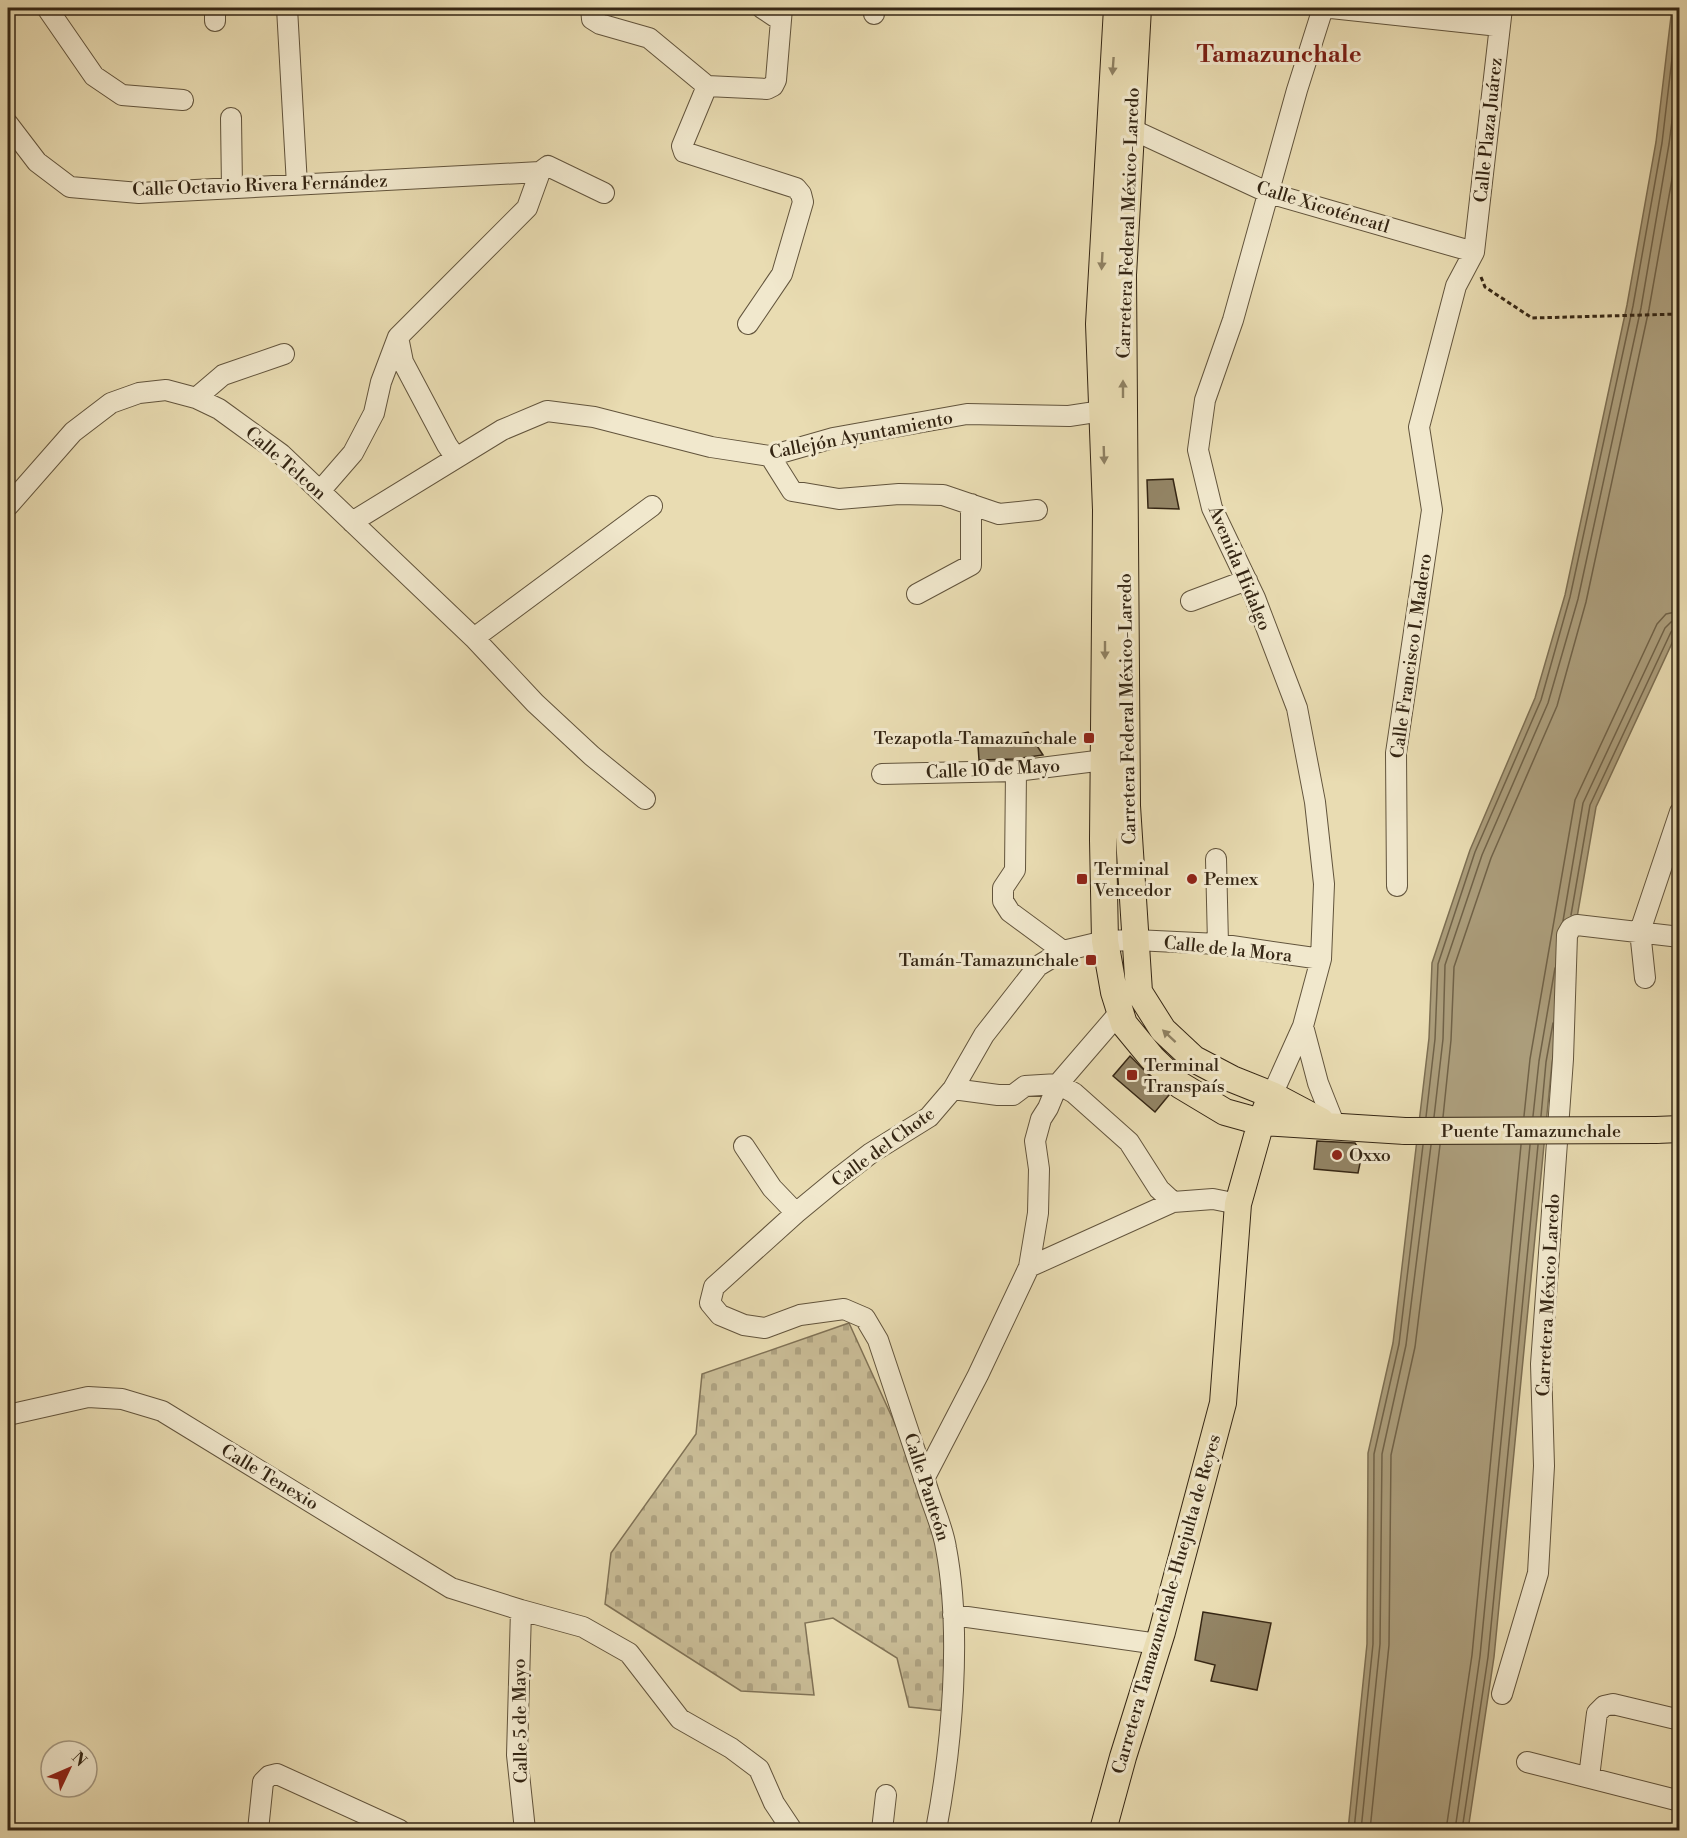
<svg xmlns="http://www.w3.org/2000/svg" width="1687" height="1838" viewBox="0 0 1687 1838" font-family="'Libre Bodoni',serif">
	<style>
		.cemetery { fill: url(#cemetery-stones); stroke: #807256; stroke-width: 1.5 }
		.water { fill: #ac9e7c; stroke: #7c6e52; stroke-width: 1.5 }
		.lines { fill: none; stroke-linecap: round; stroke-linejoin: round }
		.shore { stroke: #706248; stroke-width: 1.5 }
		.building { fill: #938566; stroke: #352614; stroke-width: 1.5 }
		.minor-casing { stroke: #62543c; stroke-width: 22 }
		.major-casing { stroke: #352614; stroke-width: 28 }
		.path { stroke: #352614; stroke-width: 3; stroke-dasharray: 4.5 3; stroke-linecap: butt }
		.minor { stroke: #f1e8cd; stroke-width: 20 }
		.major { stroke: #e9dcb2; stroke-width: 26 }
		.major-bridge-casing { stroke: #352614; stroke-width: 28; stroke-linecap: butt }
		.major-bridge { stroke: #e9dcb2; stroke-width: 26 }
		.oneway { fill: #8f8163 }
		.poi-dot { fill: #8f2418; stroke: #f1e8cd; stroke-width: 2 }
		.labels { text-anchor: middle; stroke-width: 6; stroke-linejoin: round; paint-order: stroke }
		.street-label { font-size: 18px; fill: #352614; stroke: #f1e8cd }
		.poi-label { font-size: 18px; fill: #352614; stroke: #f1e8cd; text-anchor: start }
		.district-label { font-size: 24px; font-weight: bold; fill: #7a1f14; stroke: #f1e8cd }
	</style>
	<defs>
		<pattern id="cemetery-stones" width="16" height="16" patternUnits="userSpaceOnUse" patternTransform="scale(1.5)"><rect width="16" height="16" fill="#cabd97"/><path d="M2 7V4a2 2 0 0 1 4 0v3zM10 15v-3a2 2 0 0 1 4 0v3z" fill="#aea281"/></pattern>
	</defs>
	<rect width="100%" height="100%" fill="#e9dcb2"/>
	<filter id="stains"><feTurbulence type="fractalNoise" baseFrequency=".00333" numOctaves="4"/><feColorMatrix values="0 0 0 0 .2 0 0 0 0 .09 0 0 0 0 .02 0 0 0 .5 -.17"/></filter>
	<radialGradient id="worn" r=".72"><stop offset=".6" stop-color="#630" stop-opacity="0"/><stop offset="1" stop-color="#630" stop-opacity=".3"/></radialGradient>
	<path class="cemetery" d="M849,1323L938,1518L955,1712L909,1707L897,1658L833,1618L805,1623L814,1695L741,1691L605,1604L611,1553L696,1434L702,1374Z"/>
	<path class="water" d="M1672,8H1679V628L1596,807L1552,1063L1494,1657L1468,1830H1348L1367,1644L1368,1453L1393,1343L1429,1038L1432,963L1470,850L1535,698L1565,595L1627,305L1656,142Z"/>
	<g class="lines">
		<path class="shore" d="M1571,915L1590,805L1671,632L1675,628H1680
			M1563,921L1583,803L1665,628L1671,622L1680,620
			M1524,1116L1530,1059L1575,800L1657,624L1666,614L1680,611
			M1533,1116L1539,1061L1555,968
			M1541,1116L1546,1062L1553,1023
			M1426,1117L1435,1039L1438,964L1475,852L1541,700L1570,597L1633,306L1662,143L1678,8
			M1434,1117L1443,1039L1445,965L1482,855L1548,703L1578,599L1641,308L1669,144L1680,60
			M1443,1117L1451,1040L1454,967L1491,858L1557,706L1586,602L1649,309L1680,134
			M1354,1830L1373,1644L1374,1454L1399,1344L1423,1145
			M1361,1830L1380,1644L1382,1454L1406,1345L1431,1145
			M1370,1830L1389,1645L1391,1455L1415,1347L1440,1145
			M1446,1830L1472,1655L1521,1145
			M1455,1830L1480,1656L1530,1145
			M1462,1830L1488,1657L1538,1145"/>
	</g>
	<path class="building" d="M1173,479L1179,509L1148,508L1147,480Z
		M1028,732L1043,755L1015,759L979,760L978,745Z
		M1130,1056L1169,1095L1155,1112L1113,1076Z
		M1317,1141L1355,1143L1362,1154L1358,1173L1314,1169Z
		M1203,1612L1271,1623L1257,1690L1211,1681L1215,1665L1195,1660Z"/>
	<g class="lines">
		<g class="minor-casing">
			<path id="minor" d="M47,8L94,76L122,95L183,100
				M215,8V21
				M287,8L297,185
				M591,8L592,19L600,24L649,38L707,86
				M762,8L780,20
				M874,8V14
				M1331,8L1499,26
				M707,86L682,146L684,152L796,188L801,194L803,202L782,274L748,324
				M707,86L767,89L773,86L776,80L782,8
				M231,118L232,188
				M8,124L37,162L70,187L139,193L540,172L548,166L604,193
				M1119,125L1131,129L1269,193L1474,252
				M196,398L223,375L284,354
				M770,456L792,491L839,499L899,494L943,495L999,514L1037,510
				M456,458L447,445L403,362L398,337L527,208L540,172
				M320,491L353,453L374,413L381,382L398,337
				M8,506L73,432L111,403L139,393L166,390L196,398L219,409L281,454L474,638L535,703L592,756L645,799
				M352,522L502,430L547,411L594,417L711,447L770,456L833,438L967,414L1069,416L1102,411
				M917,594L971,565V504
				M1191,601L1247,580
				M474,638L652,506
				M1016,771L1015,870L1003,888V901L1010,912L1063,951
				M882,774L1016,771L1104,760
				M1216,859L1218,944
				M1397,886L1396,753L1432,510L1419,427L1456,286L1474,252L1502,8
				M1645,978L1640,931L1680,812
				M1303,1026L1318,1083L1335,1126
				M953,1089L998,1095H1013L1025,1086L1058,1084L1074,1093L1129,1142L1159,1189L1173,1202
				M1272,1095L1303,1026L1321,959L1324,884L1315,802L1297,708L1255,598L1212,508L1198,450L1205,400L1233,320L1297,90L1323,8
				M744,1146L772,1188L796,1213
				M1029,1267L1038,1213L1039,1169L1035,1141L1041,1119L1048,1108L1058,1084L1120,1012
				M8,1415L88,1397L122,1399L162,1411L451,1588L521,1610L583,1627L629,1653L680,1719L731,1748L759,1769L774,1803L792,1830
				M924,1479L978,1375L1029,1267L1173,1202L1213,1199L1238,1204
				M521,1610L517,1755L525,1830
				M953,1615L1158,1644
				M1502,1694L1538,1573L1544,1466L1541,1364L1563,1059L1567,935L1571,928L1577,925L1680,937
				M1527,1762L1680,1801
				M1589,1777L1597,1713L1604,1706L1613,1704L1680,1720
				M258,1830L263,1782L269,1776L277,1774L400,1830
				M882,1830L886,1795
				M936,1830C952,1746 962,1633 946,1548C943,1528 933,1507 927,1487C911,1438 894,1389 878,1340L865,1318L844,1309L800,1315L765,1328L744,1325L720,1315L710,1303L714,1287L796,1213L836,1180L871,1153L929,1117L953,1089L984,1035L1038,966L1063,951L1105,941L1135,940L1218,944L1321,959"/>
		</g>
		<g class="major-casing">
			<path id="major" d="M1117,8L1099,324L1106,510L1103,840L1105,941L1114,992L1124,1024L1152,1058L1180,1085L1225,1112L1261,1122L1405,1131
				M1138,8L1123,275L1127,806L1139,992L1163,1030L1194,1059L1232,1079L1272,1095L1321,1121
				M1656,1130L1680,1129
				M1103,1830L1123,1757L1162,1632L1223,1403L1238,1204L1261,1122L1267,1106"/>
		</g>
		<path class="path" d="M1481,277L1485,287L1532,318L1680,314"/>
		<use href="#minor" class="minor"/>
		<use href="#major" class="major"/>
		<g class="major-bridge-casing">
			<path id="major-bridge" d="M1405,1131L1656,1130"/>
		</g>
		<use href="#major-bridge" class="major-bridge"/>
	</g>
	<defs><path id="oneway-solid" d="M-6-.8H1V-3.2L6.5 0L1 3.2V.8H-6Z" transform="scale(1.5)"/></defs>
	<g class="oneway">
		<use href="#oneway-solid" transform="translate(1113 66) rotate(94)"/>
		<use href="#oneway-solid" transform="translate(1102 261) rotate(93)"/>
		<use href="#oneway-solid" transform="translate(1123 389) rotate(-90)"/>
		<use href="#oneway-solid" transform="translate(1104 455) rotate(88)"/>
		<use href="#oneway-solid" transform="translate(1105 650) rotate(90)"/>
		<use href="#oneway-solid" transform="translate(1169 1036) rotate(-137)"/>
	</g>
	<g class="poi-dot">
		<rect x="1083" y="732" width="12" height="12" rx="3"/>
		<rect x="1076" y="873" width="12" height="12" rx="3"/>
		<circle cx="1192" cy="879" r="6"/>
		<rect x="1085" y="954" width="12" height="12" rx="3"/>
		<rect x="1126" y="1069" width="12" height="12" rx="3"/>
		<circle cx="1337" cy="1155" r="6"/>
	</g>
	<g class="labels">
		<g class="street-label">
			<text transform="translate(1488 130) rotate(-84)" y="6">Calle Plaza Juárez</text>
			<text transform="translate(260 185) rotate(-2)" y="6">Calle Octavio Rivera Fernández</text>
			<text transform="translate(1323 207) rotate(17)" y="6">Calle Xicoténcatl</text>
			<text transform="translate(1128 223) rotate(-88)" y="6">Carretera Federal México-Laredo</text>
			<text transform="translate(861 435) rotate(-11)" y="6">Callejón Ayuntamiento</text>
			<text transform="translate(286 463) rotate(41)" y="6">Calle Telcon</text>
			<text transform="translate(1240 568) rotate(67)" y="6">Avenida Hidalgo</text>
			<text transform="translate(1411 656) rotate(-82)" y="6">Calle Francisco I. Madero</text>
			<text transform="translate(1127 709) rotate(-91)" y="6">Carretera Federal México-Laredo</text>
			<text transform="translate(993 769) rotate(-3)" y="6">Calle 10 de Mayo</text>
			<text transform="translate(1228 949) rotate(6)" y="6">Calle de la Mora</text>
			<text x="1531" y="1137">Puente Tamazunchale</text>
			<text transform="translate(883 1147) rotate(-36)" y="6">Calle del Chote</text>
			<text transform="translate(1548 1295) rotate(-87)" y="6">Carretera México Laredo</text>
			<text transform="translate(270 1477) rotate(31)" y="6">Calle Tenexio</text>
			<text transform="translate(927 1487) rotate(72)" y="6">Calle Panteón</text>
			<text transform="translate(1166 1604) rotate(-74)" y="6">Carretera Tamazunchale-Huejulta de Reyes</text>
			<text transform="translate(520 1721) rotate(-91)" y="6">Calle 5 de Mayo</text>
		</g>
		<g class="poi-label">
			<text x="1077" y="744" text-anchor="end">Tezapotla-Tamazunchale</text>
			<text x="1094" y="875">Terminal<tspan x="1094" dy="21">Vencedor</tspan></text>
			<text x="1204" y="885">Pemex</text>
			<text x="1079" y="966" text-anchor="end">Tamán-Tamazunchale</text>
			<text x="1144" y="1071">Terminal<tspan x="1144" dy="21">Transpaís</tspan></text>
			<text x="1349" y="1161">Oxxo</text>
		</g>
		<g class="district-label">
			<text x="1279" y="62">Tamazunchale</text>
		</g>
	</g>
	<rect width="1687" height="1838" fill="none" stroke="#e9dcb2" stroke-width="30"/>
	<rect x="9" y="9" width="1669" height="1820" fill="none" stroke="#352614" stroke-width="3"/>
	<rect x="15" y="15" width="1657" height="1808" fill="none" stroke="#352614" stroke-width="1.5"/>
	<g transform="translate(69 1769) rotate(46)"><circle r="28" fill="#f1e8cd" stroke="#a69a83" stroke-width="1.5"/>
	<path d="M0-4.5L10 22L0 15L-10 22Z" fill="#8f2418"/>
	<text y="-9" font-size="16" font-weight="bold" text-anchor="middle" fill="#352614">N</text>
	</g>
	<rect width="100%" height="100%" filter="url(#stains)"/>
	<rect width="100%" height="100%" fill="url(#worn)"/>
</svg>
